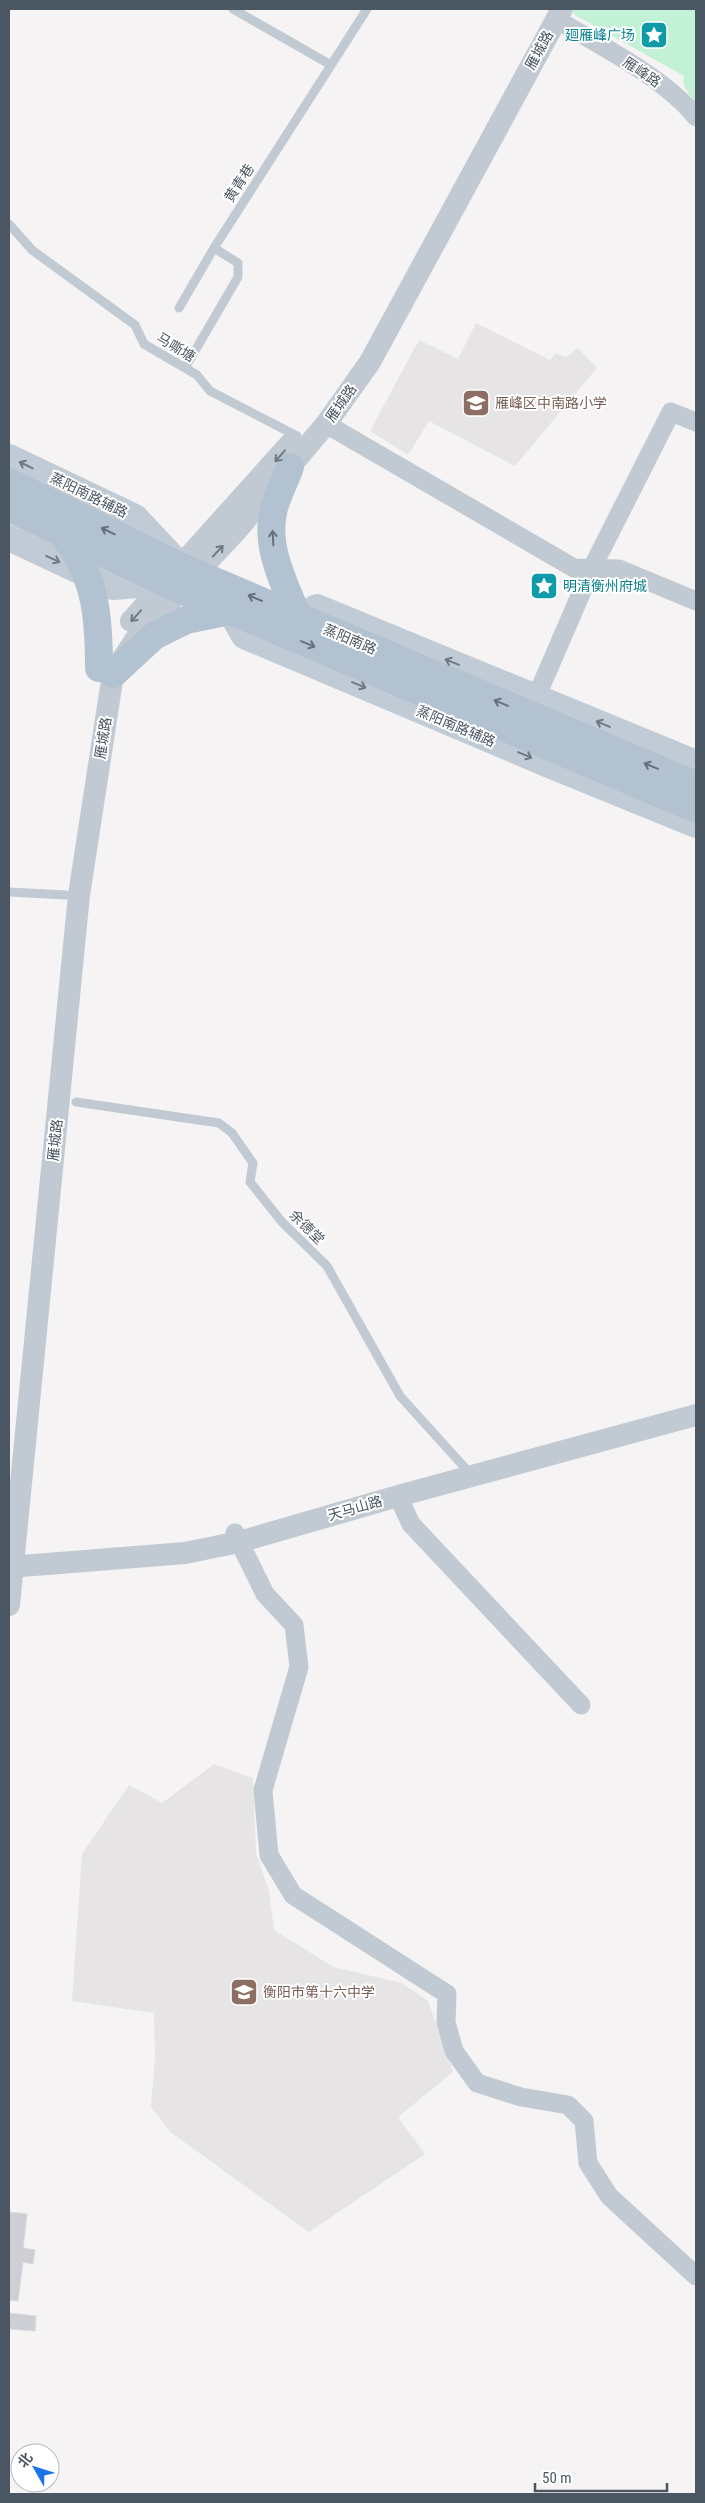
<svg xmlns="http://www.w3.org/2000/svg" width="705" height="2503" viewBox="0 0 705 2503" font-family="'Roboto Condensed','Noto Sans SC',sans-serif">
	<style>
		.education { fill: #e6e4e5 }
		.green { fill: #c3f1d5 }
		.building { fill: #cdcfd5; stroke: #d7d9de }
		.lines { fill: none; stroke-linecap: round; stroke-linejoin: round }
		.service { stroke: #c1cad2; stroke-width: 9 }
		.minor { stroke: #c1cad2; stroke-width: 19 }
		.tertiary { stroke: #c1cad2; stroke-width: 22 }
		.secondary { stroke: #c1cbd6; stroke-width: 26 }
		.primary { stroke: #b3c2d1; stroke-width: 28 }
		.oneway { stroke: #6e7983 }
		.oneway2 { stroke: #6e7984 }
		.oneway3 { stroke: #64717d }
		.labels { text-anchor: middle; stroke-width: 4; stroke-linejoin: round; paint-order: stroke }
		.culture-label { font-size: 14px; fill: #0d838f; stroke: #fff; text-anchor: end }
		.street-label { font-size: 14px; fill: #4a5661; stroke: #fff }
		.education-label { font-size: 14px; fill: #785e54; stroke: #fff; text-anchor: start }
	</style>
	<rect width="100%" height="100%" fill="#f5f3f3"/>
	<path class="education" d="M476,323L550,360L556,353L566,357L578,348L597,368L515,466L429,421L408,455L370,431L419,340L458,359Z
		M214,1764L253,1778L256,1853L269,1891L274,1930L333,1967L402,1983L428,2001L453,2072L398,2117L425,2154L309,2232L170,2132L151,2107L155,2056L154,2013L72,2001L82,1854L129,1785L162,1803Z"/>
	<path class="green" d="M572,9H696V103C690,94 681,87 684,76L575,15Z"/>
	<path class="building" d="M9,2212L27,2214L23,2248L35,2250L33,2264L23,2262L18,2301L9,2300Z
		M9,2313L36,2316L35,2331L9,2329Z"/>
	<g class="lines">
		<path class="service" d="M233,9L331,65
			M9,224L32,250L135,325L144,344L197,375L210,391L297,436
			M179,308L214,248
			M185,368L238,277V263L214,248L367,9
			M9,892L66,895
			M76,1102L219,1123L232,1133L253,1163L250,1182L282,1222L327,1266L400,1396L466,1469"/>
		<path class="minor" d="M556,19C600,46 664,77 696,117
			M326,424L574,568L619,569L696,601
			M532,707L592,568L671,412L696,422
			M398,1496L411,1524L581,1705
			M235,1533L265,1594L294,1625L299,1667L263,1790L269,1855L293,1895L447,1994L446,2022L454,2051L477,2083L521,2097L568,2105L584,2121L588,2163L609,2196L696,2276"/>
		<path class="tertiary" d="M131,621L290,444
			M9,1567L185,1553L239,1542L398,1496L696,1415
			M9,1605L79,895L113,674L137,637L237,530L326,424L370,362L562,9"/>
		<path class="secondary" d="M9,457L135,517L179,564
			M9,538L113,587L165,583
			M230,611L244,636L549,765L696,825
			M298,617L317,607L696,763"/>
		<path class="primary" d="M290,467C285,481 278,494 274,508C264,546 284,583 298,617
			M9,482L181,567L696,785
			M9,508L165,583L696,809
			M62,534C96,576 99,616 99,668
			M113,674L154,636L186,620L230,611"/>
	</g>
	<defs><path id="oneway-shaft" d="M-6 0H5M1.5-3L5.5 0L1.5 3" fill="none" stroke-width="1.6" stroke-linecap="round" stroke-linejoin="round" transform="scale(1.25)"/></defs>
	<g class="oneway">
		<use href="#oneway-shaft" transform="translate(280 456) rotate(131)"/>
		<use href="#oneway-shaft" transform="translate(218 551) rotate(-47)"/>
		<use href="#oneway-shaft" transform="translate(136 616) rotate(132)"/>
	</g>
	<g class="oneway2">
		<use href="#oneway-shaft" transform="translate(26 465) rotate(-154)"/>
		<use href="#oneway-shaft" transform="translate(53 559) rotate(25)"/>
		<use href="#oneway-shaft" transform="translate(452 662) rotate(-158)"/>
		<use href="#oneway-shaft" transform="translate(359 685) rotate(23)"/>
		<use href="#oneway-shaft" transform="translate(603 724) rotate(-157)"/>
		<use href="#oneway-shaft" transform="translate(525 755) rotate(23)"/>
	</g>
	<g class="oneway3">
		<use href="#oneway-shaft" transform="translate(108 531) rotate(-154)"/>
		<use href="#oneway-shaft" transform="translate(273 538) rotate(-93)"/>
		<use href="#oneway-shaft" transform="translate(255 598) rotate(-157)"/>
		<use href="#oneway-shaft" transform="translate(308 644) rotate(23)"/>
		<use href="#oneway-shaft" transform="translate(501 703) rotate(-157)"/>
		<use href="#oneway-shaft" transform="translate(651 766) rotate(-158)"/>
	</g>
	<defs>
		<g id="sight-square" transform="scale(1.4375)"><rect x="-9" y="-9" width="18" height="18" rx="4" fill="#0f9aa8" stroke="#fff"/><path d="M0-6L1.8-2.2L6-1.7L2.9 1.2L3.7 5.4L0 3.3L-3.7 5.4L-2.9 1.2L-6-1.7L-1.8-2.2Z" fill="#fff"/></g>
		<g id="school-square" transform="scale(1.4375)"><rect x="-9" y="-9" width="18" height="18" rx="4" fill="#8d6e63" stroke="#fff"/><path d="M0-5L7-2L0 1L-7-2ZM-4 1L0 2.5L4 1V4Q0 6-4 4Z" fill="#fff"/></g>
	</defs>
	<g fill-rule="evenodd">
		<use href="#sight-square" x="654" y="35"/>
		<use href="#school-square" x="476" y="403"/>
		<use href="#sight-square" x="544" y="586"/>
		<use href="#school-square" x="244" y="1992"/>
	</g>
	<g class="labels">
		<g class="culture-label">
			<text x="635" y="40">廻雁峰广场</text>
			<text x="563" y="591" text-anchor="start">明清衡州府城</text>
		</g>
		<g class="street-label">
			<text transform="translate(539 50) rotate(-61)" y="5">雁城路</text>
			<text transform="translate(642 72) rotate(34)" y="5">雁峰路</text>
			<text transform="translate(239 183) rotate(-57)" y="5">黄青巷</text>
			<text transform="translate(176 347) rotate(31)" y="5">马嘶塘</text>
			<text transform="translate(341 403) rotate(-55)" y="5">雁城路</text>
			<text transform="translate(89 495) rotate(26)" y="5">蒸阳南路辅路</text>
			<text transform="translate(350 639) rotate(23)" y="5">蒸阳南路</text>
			<text transform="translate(456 726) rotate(23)" y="5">蒸阳南路辅路</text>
			<text transform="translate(103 738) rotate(-81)" y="5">雁城路</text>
			<text transform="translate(55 1140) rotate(-84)" y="5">雁城路</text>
			<text transform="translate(307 1227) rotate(45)" y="5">余德堂</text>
			<text transform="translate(355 1508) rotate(-16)" y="5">天马山路</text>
		</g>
		<g class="education-label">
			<text x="495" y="408">雁峰区中南路小学</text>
			<text x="263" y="1997">衡阳市第十六中学</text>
		</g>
	</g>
	<rect width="705" height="2503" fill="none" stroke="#4a5661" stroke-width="20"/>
	<g transform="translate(35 2468) rotate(309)"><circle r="24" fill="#ffffff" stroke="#b7bbc0"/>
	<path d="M0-4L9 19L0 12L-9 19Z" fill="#1a73e8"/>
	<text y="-8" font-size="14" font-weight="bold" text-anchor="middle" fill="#4a5661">北</text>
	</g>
	<path d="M535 2483v8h132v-8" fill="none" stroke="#4a5661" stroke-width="2.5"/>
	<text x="542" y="2483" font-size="15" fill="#4a5661" stroke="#ffffff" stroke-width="4" paint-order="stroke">50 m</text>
</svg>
